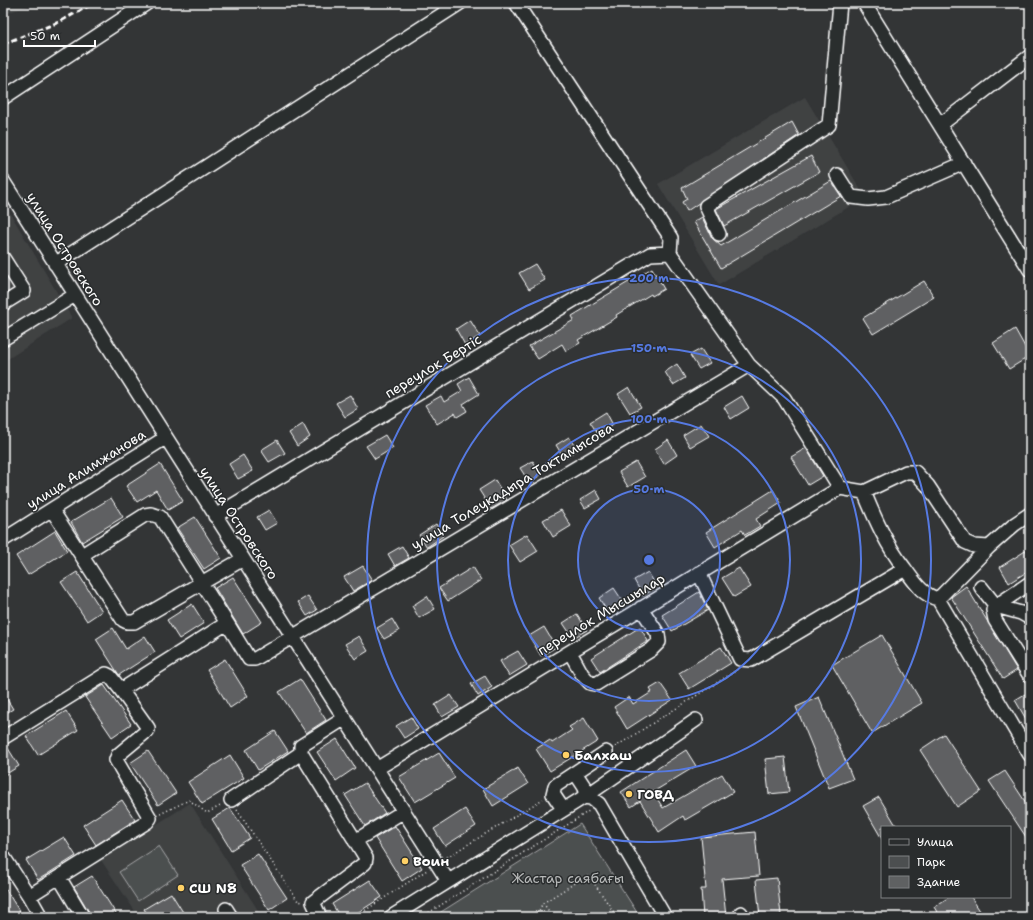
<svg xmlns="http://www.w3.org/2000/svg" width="1033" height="920" viewBox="0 0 1033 920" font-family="'Shantell Sans',sans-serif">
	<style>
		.built { fill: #404243 }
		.green { fill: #4c4f50; stroke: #a6a7a8 }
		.building { fill: #5f6162; stroke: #fff }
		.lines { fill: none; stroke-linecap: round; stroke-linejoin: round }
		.minor-casing { stroke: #fff; stroke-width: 16 }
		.path { stroke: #fff; stroke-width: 1.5; stroke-dasharray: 1 3; stroke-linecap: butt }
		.minor { stroke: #2a2d2e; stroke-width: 13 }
		.rail { stroke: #fff; stroke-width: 3; stroke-dasharray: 6 3; stroke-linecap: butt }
		.ring { fill: none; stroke: #567ae2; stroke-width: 2 }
		.poi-dot { fill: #ffd166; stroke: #2a2d2e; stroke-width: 1.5 }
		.labels { text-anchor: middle; stroke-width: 3; stroke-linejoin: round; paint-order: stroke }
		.street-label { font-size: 14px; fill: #fff; stroke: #2a2d2e }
		.poi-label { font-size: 14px; font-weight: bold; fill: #fff; stroke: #2a2d2e; text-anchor: start }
		.park-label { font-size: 14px; fill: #b7b9b9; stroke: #2a2d2e }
		.centre { fill: #567ae2; stroke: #2a2d2e; stroke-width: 2 }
		.ring-label { font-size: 12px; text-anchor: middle; font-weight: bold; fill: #567ae2; stroke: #2a2d2e; stroke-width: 3; stroke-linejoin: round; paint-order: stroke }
	</style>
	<rect width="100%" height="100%" fill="#333536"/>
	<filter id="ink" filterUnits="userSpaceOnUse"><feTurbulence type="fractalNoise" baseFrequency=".025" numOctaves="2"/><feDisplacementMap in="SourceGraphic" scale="8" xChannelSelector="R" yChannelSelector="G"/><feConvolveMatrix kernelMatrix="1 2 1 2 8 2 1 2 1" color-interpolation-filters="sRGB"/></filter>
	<g filter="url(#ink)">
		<path class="built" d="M3,3H38L3,14Z
			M805,97L865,197L719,285L658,184Z
			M3,201L72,318L3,362Z
			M190,803L261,915V917H139L101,860Z"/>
		<path class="green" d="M580,824L640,917H433Z
			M159,846L178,875L138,901L119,872Z"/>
		<path class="building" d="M792,122L799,135L687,211L682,202L687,199L682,188Z
			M811,156L819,172L724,226L716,209Z
			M831,181L841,196L721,268L694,222L702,217L712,238L721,246Z
			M535,264L545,280L529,289L519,273Z
			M652,268L664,289L652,296L651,294L616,315L617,317L578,340L580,343L566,351L562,344L538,359L529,346L574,320L572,316Z
			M924,281L934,297L873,334L863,318Z
			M470,320L480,336L465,345L456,329Z
			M1015,329L1030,356L1009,369L993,343Z
			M701,349L710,363L699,369L690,355Z
			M677,364L685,378L673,385L665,372Z
			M469,377L479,394L463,404L467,411L457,417L455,413L437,424L425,405L441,396L444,402L462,391L458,384Z
			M629,387L641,407L630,413L618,394Z
			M350,395L358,409L345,417L336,403Z
			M742,396L749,408L731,419L724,407Z
			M606,412L613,425L598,434L590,422Z
			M303,424L310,437L297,446L289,433Z
			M701,424L709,436L690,447L683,435Z
			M385,435L393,448L375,459L366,446Z
			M569,437L577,450L564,458L556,445Z
			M277,440L285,453L269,462L261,450Z
			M668,440L677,455L664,464L655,449Z
			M806,448L823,476L808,485L791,457Z
			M243,455L253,471L238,479L229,464Z
			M533,461L541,475L529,482L520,468Z
			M636,462L645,477L628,487L619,472Z
			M160,464L183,501L168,510L156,490L137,502L126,486Z
			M495,480L507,500L491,509L479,490Z
			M596,490L601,499L585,508L580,500Z
			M773,490L781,503L756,519L760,526L745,535L742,530L715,547L706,532Z
			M111,498L123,517L82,542L71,522Z
			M269,510L277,523L265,530L257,517Z
			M561,510L571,526L553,537L543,520Z
			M195,517L221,558L204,569L177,528Z
			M436,524L443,536L427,547L419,535Z
			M55,531L67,551L28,575L16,556Z
			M527,534L538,551L520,562L509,545Z
			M402,546L409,558L395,566L388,554Z
			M1030,548V570L1009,583L1000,567Z
			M363,566L372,580L353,591L344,577Z
			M473,567L481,580L448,601L439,588Z
			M739,568L751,587L734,597L722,578Z
			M77,572L102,611L87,621L61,582Z
			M648,572L657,587L643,596L634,580Z
			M233,577L262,622L243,634L215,588Z
			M966,586L1017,670L1003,679L951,597Z
			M614,588L624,603L608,613L599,598Z
			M699,592L708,610L672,631L662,615Z
			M308,596L317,610L307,616L298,602Z
			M427,596L435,609L419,618L412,606Z
			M192,604L204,623L179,639L167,620Z
			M577,614L587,630L573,638L563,623Z
			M392,619L399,631L384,639L377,628Z
			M544,627L556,647L541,656L529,636Z
			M640,627L648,641L600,672L591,658Z
			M113,628L126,649L145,636L155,652L119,675L96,639Z
			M882,635L922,703L872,733L832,665Z
			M359,636L368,651L355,659L345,644Z
			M721,647L731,663L689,689L679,673Z
			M518,651L527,665L509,676L500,661Z
			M225,659L248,696L230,708L207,670Z
			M485,676L492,687L478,696L471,684Z
			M300,679L326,720L306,733L279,692Z
			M660,683L672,700L627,729L614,707L629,697L633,704L652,692L650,689Z
			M104,685L131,724L112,737L85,697Z
			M3,693L13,709L3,715Z
			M1025,694L1030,703V726L1015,700Z
			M451,695L459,707L442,717L435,705Z
			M819,697L853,779L829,788L796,707Z
			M66,711L78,730L38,755L26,736Z
			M411,717L418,729L404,738L396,726Z
			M584,718L598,741L550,771L536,749L550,740L552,743L572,730L569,727Z
			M275,731L288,751L258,770L246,750Z
			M944,734L981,791L957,807L920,750Z
			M337,739L355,768L336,781L317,752Z
			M6,745L19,766L3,776V746Z
			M686,750L696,766L653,792L663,808L722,774L733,792L685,820L683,816L659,832L640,801L631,807L621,792Z
			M148,751L176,793L158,805L130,763Z
			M439,753L455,778L415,802L399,777Z
			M230,755L244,778L202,804L188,782Z
			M785,757L789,792L769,794L765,759Z
			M518,768L528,784L493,806L483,789Z
			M1005,771L1030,809V843L989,781Z
			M365,783L385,813L365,826L345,795Z
			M879,797L897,827H882V839L863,806Z
			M122,800L135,820L96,845L83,825Z
			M230,808L250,838L231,850L212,819Z
			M465,809L476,826L445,846L434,829Z
			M395,826L422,868L402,881L375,838Z
			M755,832L759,876L722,879L726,917H703L701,889H706L701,837Z
			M64,837L76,856L38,880L26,860Z
			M258,854L287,898L269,910L240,865Z
			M92,876L118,917H92L74,887Z
			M777,878L781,915L760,917L756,880Z
			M370,880L382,897L351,917H340L332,904Z
			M3,885L23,917H3Z
			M171,893L186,917H149L144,909Z
			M949,897H971L984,917H940L934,907Z"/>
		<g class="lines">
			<g class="minor-casing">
				<path id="minor" d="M516,3L671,238L670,253L749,365L784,398L840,488L864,492L906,472H915L928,486L965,542L974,546L989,547L1015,524L1030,514
					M864,3L1030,270
					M3,98L147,3
					M940,125L1030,56
					M837,175L851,197L868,199L886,197L964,163
					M3,181L448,881
					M719,234L706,206L829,125L840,3
					M3,258L24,291L3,304
					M55,264L460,3
					M3,339L75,295
					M864,492C875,519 887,546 905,569
					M52,510L123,620L127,622H134L243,559
					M215,516L650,254L670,253
					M3,540L165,438
					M82,555L145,515L151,514L160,517L227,623
					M699,573L740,659L751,660L905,569C914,581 922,595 938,599L989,547
					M1030,583L996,606L993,610L995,620L1030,676
					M981,587L996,606L1021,613L1030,618
					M938,599L1030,755
					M570,652L582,674L590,683L596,684L651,650L659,642L658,634L641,608
					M3,738L106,674L110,676L121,690
					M378,768L840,488
					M576,774L589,794
					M583,797L591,798L599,804L665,917
					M231,800L301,753
					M563,809L553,794L555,786L606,752
					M355,841L404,811
					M3,856L29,896L59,877L83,917
					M59,877L147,822L150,818L116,760L118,755L148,730V728L121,690L227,623L249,659H255L749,365
					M29,896L41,917
					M226,909L231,917
					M741,913L742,917
					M320,917L313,902L365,863L366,858L301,753V746L345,718
					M391,917L589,794L696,720"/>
			</g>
			<path class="path" d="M615,747L737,670
				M237,810L298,901L303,902
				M160,814L189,800L207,813L222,805
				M447,857L543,799
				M543,903L553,917
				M355,917L427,870
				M422,917L589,811
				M535,917L543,903L586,876L590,877L617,917"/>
			<use href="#minor" class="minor"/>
			<path class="rail" d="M3,44L59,22L94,3"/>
		</g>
	</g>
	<circle cx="649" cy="560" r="71" fill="#567ae2" fill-opacity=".12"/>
	<g class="ring">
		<circle cx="649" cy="560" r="71"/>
		<circle cx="649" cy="560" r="141"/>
		<circle cx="649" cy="560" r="212"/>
		<circle cx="649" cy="560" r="282"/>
	</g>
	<g class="poi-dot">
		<circle cx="566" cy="755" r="4"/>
		<circle cx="629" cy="794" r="4"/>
		<circle cx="405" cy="861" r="4"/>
		<circle cx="181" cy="888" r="4"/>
	</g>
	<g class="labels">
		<g class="street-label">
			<text transform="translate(65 249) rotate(58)" y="5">улица Островского</text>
			<text transform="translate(433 366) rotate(-31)" y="5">переулок Бертіс</text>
			<text transform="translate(86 469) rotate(-32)" y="5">улица Алимжанова</text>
			<text transform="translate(512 486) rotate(-31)" y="5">улица Толеукадыра Токтамысова</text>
			<text transform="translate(239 523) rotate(57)" y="5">улица Островского</text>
			<text transform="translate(601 614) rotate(-31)" y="5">переулок Мысшылар</text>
		</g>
		<g class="poi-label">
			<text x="574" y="760">Балхаш</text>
			<text x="637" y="799">ГОВД</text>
			<text x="413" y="866">Воин</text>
			<text x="189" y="893">СШ N8</text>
		</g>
		<g class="park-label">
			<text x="568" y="883">Жастар саябағы</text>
		</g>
	</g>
	<circle cx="649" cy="560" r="6" class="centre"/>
	<g class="ring-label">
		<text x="649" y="282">200 m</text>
		<text x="649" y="352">150 m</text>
		<text x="649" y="423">100 m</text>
		<text x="649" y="493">50 m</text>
	</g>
	<rect width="1033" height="920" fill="none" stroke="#2a2d2e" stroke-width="16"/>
	<rect x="8" y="8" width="1017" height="904" fill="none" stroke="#fff" stroke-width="1.5" filter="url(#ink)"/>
	<rect x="881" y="826" width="130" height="72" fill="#2a2d2e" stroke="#7f8182"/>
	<rect x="889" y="839" width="20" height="6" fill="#2a2d2e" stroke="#7f8182"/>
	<text x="917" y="846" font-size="12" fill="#ffffff">Улица</text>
	<rect x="889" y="856" width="20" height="12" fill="#4c4f50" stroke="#7f8182"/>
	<text x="917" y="866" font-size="12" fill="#ffffff">Парк</text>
	<rect x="889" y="876" width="20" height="12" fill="#5f6162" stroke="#7f8182"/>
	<text x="917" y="886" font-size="12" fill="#ffffff">Здание</text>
	<path d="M24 40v6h71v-6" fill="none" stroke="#ffffff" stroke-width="2"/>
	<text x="30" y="40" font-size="12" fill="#ffffff" stroke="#2a2d2e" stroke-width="3" paint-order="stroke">50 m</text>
</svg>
